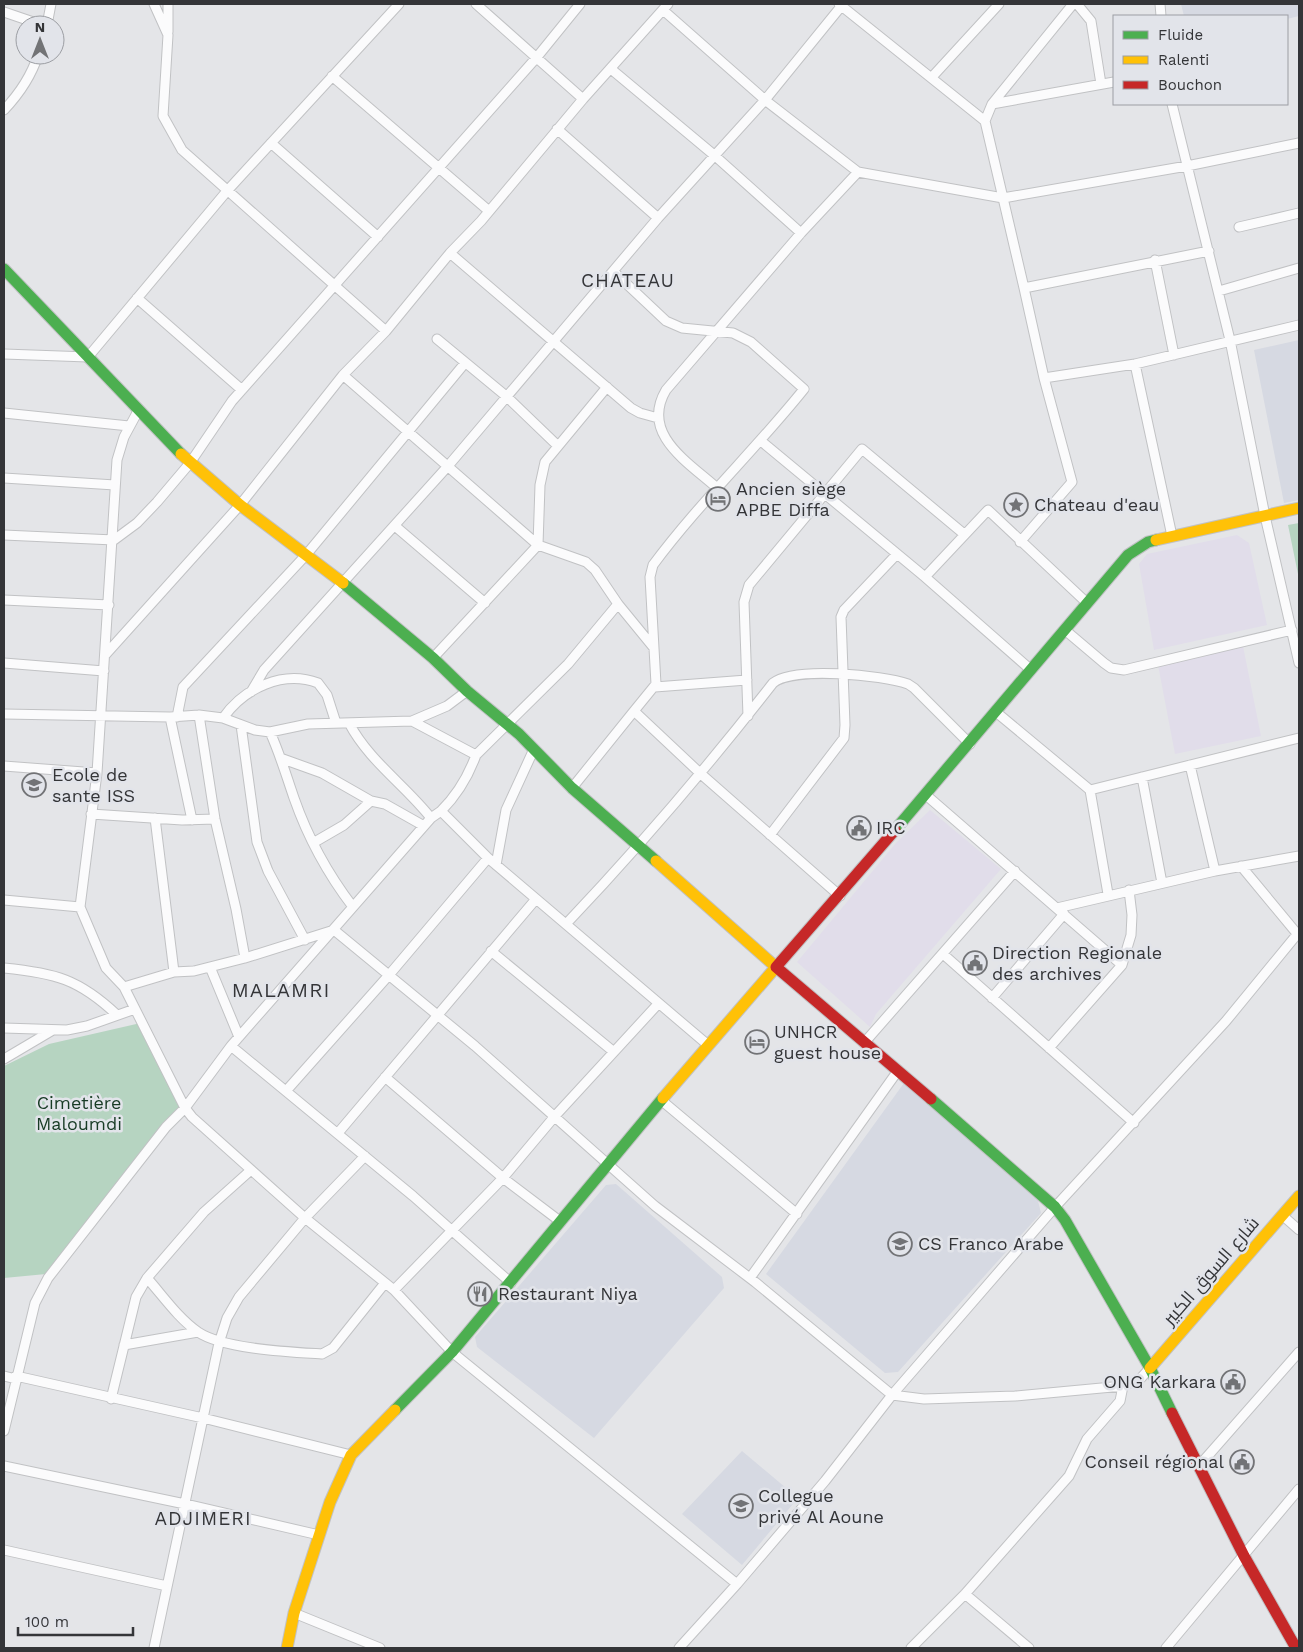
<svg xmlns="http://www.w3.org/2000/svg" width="1303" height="1652" viewBox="0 0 1303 1652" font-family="'Work Sans',Cairo,sans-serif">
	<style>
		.industrial { fill: #e1ddea }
		.built { fill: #d6d9e2 }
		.green { fill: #b6d4c1 }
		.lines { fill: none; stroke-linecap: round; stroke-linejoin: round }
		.street-casing { stroke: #c1c2c4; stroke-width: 11 }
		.fast-casing { stroke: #c1c2c4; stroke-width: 13 }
		.slow-casing { stroke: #c1c2c4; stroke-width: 13 }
		.jam-casing { stroke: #c1c2c4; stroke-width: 13 }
		.street { stroke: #fbfbfc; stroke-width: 9 }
		.fast { stroke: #4caf50; stroke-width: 11 }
		.slow { stroke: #ffc107; stroke-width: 11 }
		.jam { stroke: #c62828; stroke-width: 11 }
		.labels { text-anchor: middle; stroke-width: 5; stroke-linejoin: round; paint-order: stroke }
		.poi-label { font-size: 18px; fill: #343538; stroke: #e2e4ea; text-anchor: start }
		.park-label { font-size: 18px; fill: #183b25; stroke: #e2e4ea }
		.street-label { font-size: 18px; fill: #343538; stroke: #e2e4ea }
		.neighbourhood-label { font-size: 19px; letter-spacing: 1px; fill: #343538; stroke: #e2e4ea }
		.quarter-label { font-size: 20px; letter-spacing: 1px; fill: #343538; stroke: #e2e4ea }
	</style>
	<rect width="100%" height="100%" fill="#e4e5e8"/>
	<path class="industrial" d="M1237,535L1249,543L1267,625L1154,650L1139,564L1147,554Z
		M1243,646L1261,736L1175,754L1158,665Z
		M930,810L1001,869L876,1014L870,1027L797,962L896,843Z"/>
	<path class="built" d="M1181,4H1299V16L1287,19V16H1184Z
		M1299,340V500L1284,503L1254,350Z
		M904,1083L1038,1201L1041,1213L898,1372L885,1373L766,1274Z
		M616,1184L722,1277L724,1288L594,1438L477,1347L475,1337L606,1185Z
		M742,1451L798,1498L742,1565L682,1514Z"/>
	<path class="green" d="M1299,523V579L1288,525Z
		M145,1022L181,1106L46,1274L4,1278V1066L49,1044Z"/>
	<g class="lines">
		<g class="street-casing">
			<path id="street" d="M154,4L168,35L163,116L182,150L386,331
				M476,4L583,99
				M839,4L985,121
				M1073,4L992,104L985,121L1003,198L1187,166L1299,143
				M1077,4L1091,21L1101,84
				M1160,4L1161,16
				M663,10L765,100L858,172L1003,198L1024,288
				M4,12L42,25
				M47,25L51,4
				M168,32V4
				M611,69L714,155L801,233
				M332,76L489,211
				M932,77L999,4
				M992,104L1114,82
				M1172,104L1230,340L1265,516L1299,663
				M4,110C20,93 31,77 38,55
				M557,129L658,218
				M271,143L378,237
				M1239,227L1299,213
				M450,253L631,408L640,413L658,418
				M1155,260L1174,355
				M614,272L666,321L682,328L733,333L751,342L804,389C756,449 699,503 653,565L650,577L656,684L634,711L701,774L840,896
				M1219,291L1299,268
				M137,298L242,390
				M437,339L506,396L558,446
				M4,354L88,357L227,191L399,4
				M1135,364L1172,536
				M343,375L538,545L586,562L595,570L618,604L654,648
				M1044,378L1135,364L1299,325
				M138,411L124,437L117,460L97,773L80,907L106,968L124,987L185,1108L192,1117L305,1218L394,1290L452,1352L737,1584L679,1648
				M4,413L129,426
				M761,441L925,577
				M4,478L115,485
				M717,488C688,462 640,434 666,390L801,233L858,172
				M395,526L485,603
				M4,535L114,540L137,523L157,502L190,463L232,401L537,57L580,4
				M1020,542L1072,482L1044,378L1024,288L1209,251
				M4,600L109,605
				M1065,630L1104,663L1111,668L1124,670L1292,630
				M106,654L240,505L343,375L386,331L450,253L481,221L583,99L668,4
				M433,658L538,545L540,485L545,462L607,387
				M4,663L104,671
				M1031,670L925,577L988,510L1086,602
				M655,687L747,680
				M251,692L264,670L448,466L658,218L765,100L843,4
				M996,712L1090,790L1108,894
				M4,714L170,717L199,715L223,718L255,730L270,732L308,724L412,721L447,706L467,691
				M199,715L215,819L236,909L245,958
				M748,716L744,602L749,585L862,449L964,534
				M170,717L192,820
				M177,717L183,687L306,555L465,363
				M223,718C244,688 283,670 318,683L327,695L336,723
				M412,721L476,755
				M349,723C369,761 405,785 431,818L441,811L488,858L708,1045
				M241,725L257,842L268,871L305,940
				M270,732C280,754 286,775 294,798C308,838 327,873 353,907
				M283,759L322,773L371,801L385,804L424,826
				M1190,765L1215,871
				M4,766L97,773
				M1142,777L1162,883
				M572,788L634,711
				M1090,790L1299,738
				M926,795L1122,965
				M441,811C458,794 468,777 476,755L568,664L618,604
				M91,814L182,820L215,819
				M155,818L174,972
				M770,835L844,738L845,725L841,617L844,610L897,554
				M313,843L344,825L371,801
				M496,865L506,810L534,749
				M1241,866L1299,936
				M4,900L80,907
				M1057,908L1215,871L1299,856
				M566,924C640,846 706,769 773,683C794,666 882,675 908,684L914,688L970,744
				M334,930L475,1046L655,1206L755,1282L892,1395L924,1399L1015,1396L1123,1386L1141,1378L1150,1368
				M491,951L614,1052
				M943,954L1134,1123
				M210,967L239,1037
				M4,968C55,973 79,979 117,1015
				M124,987L174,972L194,971L245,958L334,930
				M992,998L1064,914
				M4,1028L67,1030L87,1026L135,1009
				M864,1043L1015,871
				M231,1046L413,1196L511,1283
				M1049,1048L1122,965L1131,935L1132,915L1129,890
				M4,1059L53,1030
				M385,1077L503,1178L561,1222
				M286,1091L389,975L488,858
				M661,1100L797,1214
				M338,1133L536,899
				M1282,1215L1299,1230
				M147,1278C163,1296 178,1318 198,1332C223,1349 290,1352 322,1354L333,1348L385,1283
				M750,1278L897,1072
				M394,1290L503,1178L555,1116L658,1004
				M124,1345L198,1332
				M4,1376L16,1379
				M16,1376L203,1418L351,1455
				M111,1399L136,1297L147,1278L204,1212L251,1170
				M4,1431L35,1303L48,1278L166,1127L185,1108L231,1046L431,818
				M4,1466L185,1504L319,1535
				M1198,1467L1299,1352
				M4,1550L167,1586
				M737,1584L825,1481L892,1395L1055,1207L1226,1021L1299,932
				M965,1594L1029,1648
				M294,1613L380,1648
				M154,1648L219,1343L227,1318L239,1297L305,1218L365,1156
				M911,1648L965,1594L1069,1476L1087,1439L1120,1401L1123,1386
				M1166,1648L1299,1489"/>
		</g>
		<g class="fast-casing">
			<path id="fast" d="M4,269L181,454
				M343,583L433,658L467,691L519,734L572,788L656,861
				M895,830L1128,555L1148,542L1156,540
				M931,1099L1055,1207L1065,1220L1150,1368L1172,1413
				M395,1410L452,1352L663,1098"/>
		</g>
		<g class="slow-casing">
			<path id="slow" d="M181,454L240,505L343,583
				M1156,540L1299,508
				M656,861L776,967L663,1098
				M1150,1368L1299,1196
				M287,1648L294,1613L330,1502L351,1455L395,1410"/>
		</g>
		<g class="jam-casing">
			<path id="jam" d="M895,830L776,967L931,1099
				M1172,1413L1244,1556L1296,1648"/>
		</g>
		<use href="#street" class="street"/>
		<use href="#fast" class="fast"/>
		<use href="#slow" class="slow"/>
		<use href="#jam" class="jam"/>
	</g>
	<defs>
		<g id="hotel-ring" transform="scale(1.25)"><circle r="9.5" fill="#e2e4ea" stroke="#727376" stroke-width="1.5"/><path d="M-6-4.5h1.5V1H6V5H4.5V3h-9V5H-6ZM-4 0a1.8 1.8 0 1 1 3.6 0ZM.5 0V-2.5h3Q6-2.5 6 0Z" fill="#727376"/></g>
		<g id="sight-ring" transform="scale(1.25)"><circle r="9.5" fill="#e2e4ea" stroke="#727376" stroke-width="1.5"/><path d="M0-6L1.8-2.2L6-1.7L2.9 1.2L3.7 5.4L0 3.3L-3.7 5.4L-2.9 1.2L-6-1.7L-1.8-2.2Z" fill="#727376"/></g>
		<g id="school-ring" transform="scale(1.25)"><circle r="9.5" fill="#e2e4ea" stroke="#727376" stroke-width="1.5"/><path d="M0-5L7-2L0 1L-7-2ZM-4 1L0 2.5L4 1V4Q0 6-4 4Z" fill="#727376"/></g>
		<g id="civic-ring" transform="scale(1.25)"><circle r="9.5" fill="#e2e4ea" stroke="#727376" stroke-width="1.5"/><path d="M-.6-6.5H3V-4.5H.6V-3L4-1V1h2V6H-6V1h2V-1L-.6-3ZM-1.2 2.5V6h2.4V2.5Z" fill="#727376"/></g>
		<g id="restaurant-ring" transform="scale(1.25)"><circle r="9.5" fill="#e2e4ea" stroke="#727376" stroke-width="1.5"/><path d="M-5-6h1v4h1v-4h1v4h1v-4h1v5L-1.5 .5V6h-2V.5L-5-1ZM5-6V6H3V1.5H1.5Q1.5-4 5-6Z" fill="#727376"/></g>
	</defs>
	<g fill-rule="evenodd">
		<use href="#hotel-ring" x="718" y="499"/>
		<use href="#sight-ring" x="1016" y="505"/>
		<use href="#school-ring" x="34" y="785"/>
		<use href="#civic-ring" x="859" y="828"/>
		<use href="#civic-ring" x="975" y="963"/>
		<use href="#hotel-ring" x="757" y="1042"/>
		<use href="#school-ring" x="900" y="1244"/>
		<use href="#restaurant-ring" x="480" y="1294"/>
		<use href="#civic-ring" x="1233" y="1382"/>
		<use href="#civic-ring" x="1242" y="1462"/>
		<use href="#school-ring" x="741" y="1506"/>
	</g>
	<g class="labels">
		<g class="poi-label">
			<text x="736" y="495">Ancien siège<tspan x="736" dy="21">APBE Diffa</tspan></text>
			<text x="1034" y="511">Chateau d'eau</text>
			<text x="52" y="781">Ecole de<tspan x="52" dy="21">sante ISS</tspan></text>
			<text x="876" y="834">IRC</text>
			<text x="992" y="959">Direction Regionale<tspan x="992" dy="21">des archives</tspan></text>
			<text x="774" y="1038">UNHCR<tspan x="774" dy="21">guest house</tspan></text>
			<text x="918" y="1250">CS Franco Arabe</text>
			<text x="498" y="1300">Restaurant Niya</text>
			<text x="1216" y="1388" text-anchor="end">ONG Karkara</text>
			<text x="1224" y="1468" text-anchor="end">Conseil régional</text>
			<text x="758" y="1502">Collegue<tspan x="758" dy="21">privé Al Aoune</tspan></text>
		</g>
		<g class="park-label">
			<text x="79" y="1109">Cimetière<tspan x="79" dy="21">Maloumdi</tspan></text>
		</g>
		<g class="street-label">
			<text transform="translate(1211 1271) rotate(-49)" y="6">شارع السوق الكبير</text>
		</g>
		<g class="neighbourhood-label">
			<text x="628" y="287">CHATEAU</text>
			<text x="203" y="1525">ADJIMERI</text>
		</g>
		<g class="quarter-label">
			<text x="281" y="997">MALAMRI</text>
		</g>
	</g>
	<rect width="1303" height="1652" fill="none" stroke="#343538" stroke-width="10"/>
	<rect x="1113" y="15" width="175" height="90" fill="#e2e4ea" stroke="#9c9ea3"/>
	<rect x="1123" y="31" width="25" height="8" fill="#4caf50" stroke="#9c9ea3"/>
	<text x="1158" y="40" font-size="15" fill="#343538">Fluide</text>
	<rect x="1123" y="56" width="25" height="8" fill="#ffc107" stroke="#9c9ea3"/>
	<text x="1158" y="65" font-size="15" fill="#343538">Ralenti</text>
	<rect x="1123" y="81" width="25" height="8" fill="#c62828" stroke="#9c9ea3"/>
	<text x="1158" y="90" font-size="15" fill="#343538">Bouchon</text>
	<g transform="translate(40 40)"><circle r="24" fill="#e2e4ea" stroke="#9c9ea3"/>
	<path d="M0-4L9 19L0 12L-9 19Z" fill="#727376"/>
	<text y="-8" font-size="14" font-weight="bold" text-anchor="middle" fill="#343538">N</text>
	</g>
	<path d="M18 1627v8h115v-8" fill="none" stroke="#343538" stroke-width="2.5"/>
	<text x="25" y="1627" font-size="15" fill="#343538" stroke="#e2e4ea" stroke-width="4" paint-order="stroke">100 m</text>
</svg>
